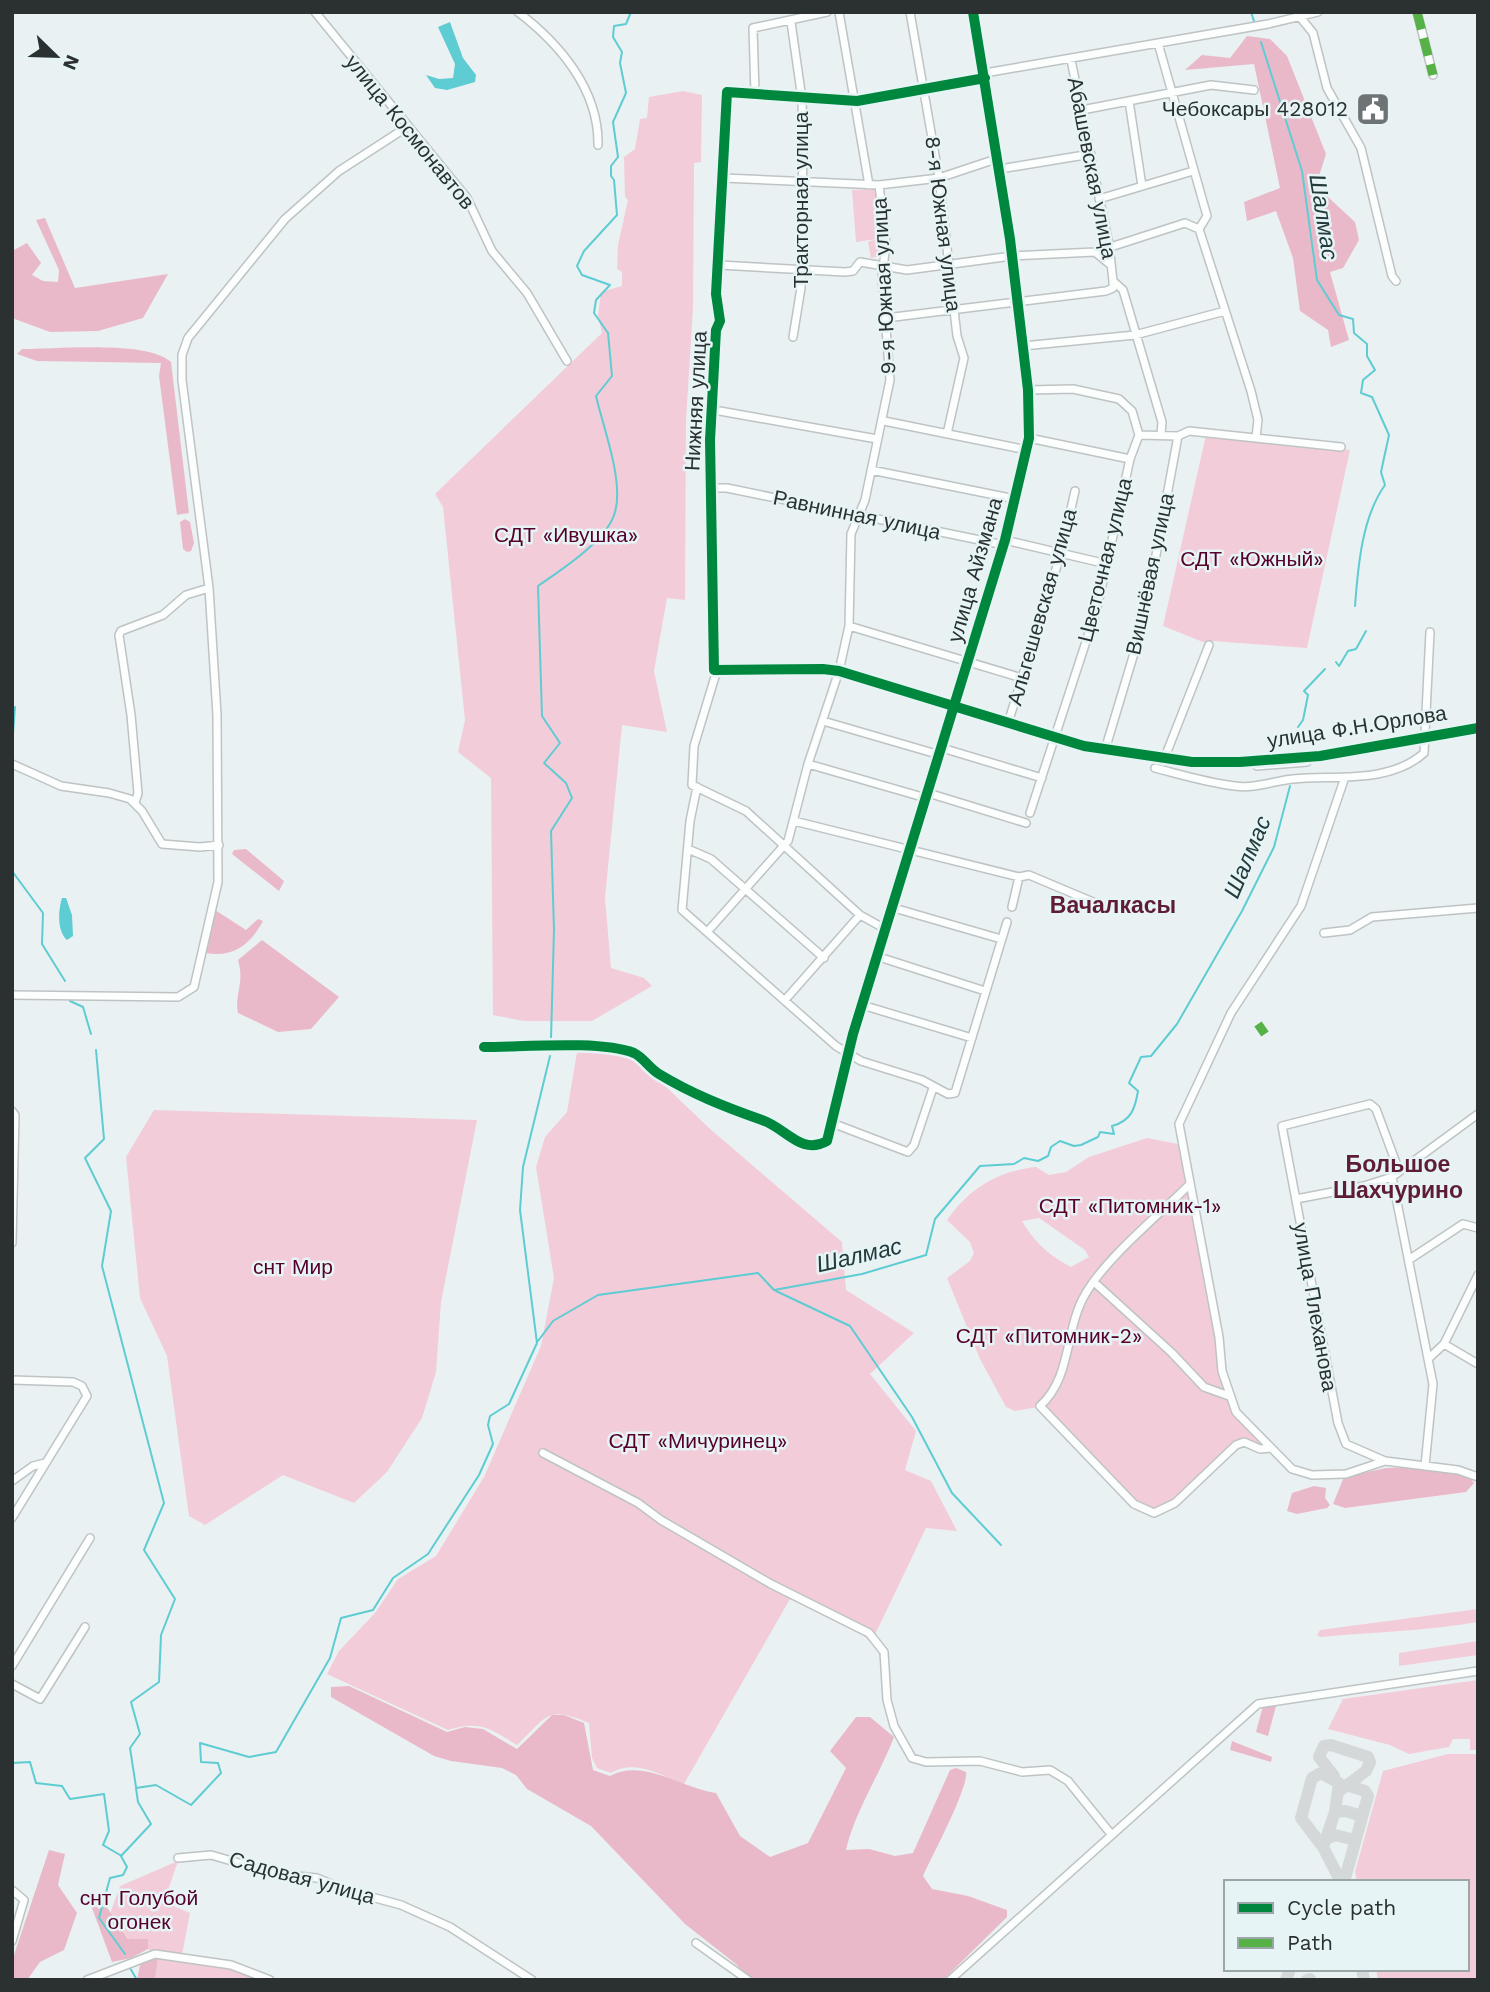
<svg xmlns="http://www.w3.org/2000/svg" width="1490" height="1992" viewBox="0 0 1490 1992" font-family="'Work Sans',sans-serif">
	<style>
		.green { fill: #f3ccd9; fill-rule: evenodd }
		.forest { fill: #e9b9ca }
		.water { fill: #5eccd3 }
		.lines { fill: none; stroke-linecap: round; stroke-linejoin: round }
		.stream { stroke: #5eccd3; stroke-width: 2 }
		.taxiway { stroke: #d4d8d8; stroke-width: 12 }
		.minor-casing { stroke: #bec3c4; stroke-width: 10 }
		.minor { stroke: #fcfdfd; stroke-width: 7 }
		.quiet { stroke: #56b246; stroke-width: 9; stroke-dasharray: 18 9; stroke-linecap: butt }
		.cycleway-casing { stroke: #e6f4f5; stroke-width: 15 }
		.cycleway { stroke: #00873e; stroke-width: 10 }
		.labels { text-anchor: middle; stroke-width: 5; stroke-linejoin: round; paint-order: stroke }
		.poi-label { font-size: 21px; fill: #2b3131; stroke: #e6f4f5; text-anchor: end }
		.street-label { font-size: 21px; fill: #2b3131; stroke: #e6f4f5 }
		.park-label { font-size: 21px; fill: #56002a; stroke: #e6f4f5 }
		.water-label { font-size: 23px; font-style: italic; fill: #233b3d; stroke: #e6f4f5 }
		.neighbourhood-label { font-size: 23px; font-weight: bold; fill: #5f1c36; stroke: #e6f4f5 }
	</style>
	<rect width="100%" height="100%" fill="#eaf1f2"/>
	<path class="green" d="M683,91L702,95L701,162L694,163L693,307L686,420L685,600L667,598L654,671L667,732L622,725L605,898L611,968L644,978L652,986L592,1021H524L493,1015L491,778L458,752L465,720L443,507L435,494L602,333L598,316L601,292L622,286V272L617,269L618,245L628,200L625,197L624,157L635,149L640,119L647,118L649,97Z
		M876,189L882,236L877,240L881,256L871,258L868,242L876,239L856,242L852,190Z
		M1206,435L1350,450L1307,648L1213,641L1208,644L1163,626Z
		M596,1051L636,1058L709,1128L842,1242L846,1290L914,1333L870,1374L916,1431L905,1470L931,1481L957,1531L926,1528L871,1643L864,1636L790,1599L684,1784C661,1776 636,1758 611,1773L597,1768L592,1758L589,1723C546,1705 548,1716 517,1745C490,1729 481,1720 448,1730L327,1674L339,1651L375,1613L398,1579L436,1556L484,1477L541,1346L554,1278L536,1167L545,1137L567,1112L577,1052Z
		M154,1110L477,1120L441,1302L436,1372L422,1418L387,1472L354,1503L283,1475L205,1525L189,1516L167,1356L140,1298L126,1157Z
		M1147,1138L1178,1144L1218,1338L1227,1397L1268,1446L1263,1448L1244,1441L1160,1512L1142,1509L1038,1407L1015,1411L1006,1407L980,1359L947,1278L970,1261L974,1253L970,1242L947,1220C969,1189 997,1171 1036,1167L1049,1175L1066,1172L1089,1157ZM1039,1218L1085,1250L1089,1257L1071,1267C1049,1255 1035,1243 1022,1221Z
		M1478,1609V1622C1425,1631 1374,1632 1321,1637L1317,1635L1320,1630Z
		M1478,1641V1655L1399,1666V1653Z
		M1478,1680V1750H1470V1739H1453L1449,1747L1409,1754L1390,1745L1328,1729L1343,1699Z
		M1448,1754H1478V1980H1378L1376,1969H1467V1882H1357L1355,1872L1383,1771Z
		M178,1861L164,1902L190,1913L182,1955L232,1966L261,1980H155L158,1958L148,1949V1939H129L110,1914L120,1886Z"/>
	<path class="forest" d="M1247,36L1270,39L1287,56L1326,154L1316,186L1355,222L1359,240L1343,268L1330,272L1349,340L1331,347L1328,330L1300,311L1293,258L1276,211L1247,221L1244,202L1280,188L1254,64L1185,70L1202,55L1230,58Z
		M45,218L75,288L168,274L143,318L98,331L50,332L12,318V251L27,243L41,263L32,275L43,281L58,282L59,270L36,220Z
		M22,349C56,349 148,340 171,362L189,513L177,515L159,376L161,363L37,361L17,354Z
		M185,519L190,522L194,543L191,551L187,552L183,549L180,522Z
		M246,849L284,881L279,891L232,854L234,850Z
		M215,910L246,930L258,919L263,921C250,945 233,958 206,953Z
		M262,940L339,997L311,1029L278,1032L238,1013C234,995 245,983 238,960Z
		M1412,1467L1468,1475L1474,1483L1466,1492L1345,1508L1333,1504L1344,1477L1386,1468Z
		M1314,1486L1326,1488L1325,1498L1330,1505L1327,1508L1297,1514L1287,1511L1292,1493Z
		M349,1686L447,1732L465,1727L483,1729L517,1749L552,1715H564L584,1723L593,1770L610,1776C644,1758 681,1788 716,1793L740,1836L770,1857L808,1843L846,1768L830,1751L856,1717H870L894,1737C880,1774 854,1813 846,1850L869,1849L895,1856L913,1853L950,1770L956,1768L966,1772C969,1787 931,1858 923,1876L932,1889L968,1896L1007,1910V1917L943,1980H750L736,1964L685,1924L591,1826L527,1789L516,1775L502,1768L451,1761L434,1756L331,1697V1687Z
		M1263,1706H1276L1268,1736L1256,1732Z
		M1232,1741L1272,1757L1271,1762L1230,1750Z
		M49,1850L65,1854L58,1885L77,1913L64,1950L40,1962L27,1980H12V1961Z
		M93,1893L98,1909L106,1906L128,1939H148V1949L131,1958L112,1962L89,1900Z
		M158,1958L155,1980H137L141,1960Z"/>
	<path class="water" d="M450,22L463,58L476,75L475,82L447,90L435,88L426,75L439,79L453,78L455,64L438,27Z
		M62,898H66L72,915L73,936L67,940C57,931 58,911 62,898Z"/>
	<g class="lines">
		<path class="stream" d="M1251,12L1254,21
			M1261,42L1302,171L1317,280L1339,315L1353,319L1354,333L1367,344V356L1375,370L1363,380L1361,393L1372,397L1389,435L1381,472L1385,485C1362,517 1358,566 1355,606
			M1336,662L1339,666L1348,651L1356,649L1366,631
			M1298,727L1303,720L1308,695L1304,691L1325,669
			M12,746L15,707
			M12,871L43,913L42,944L65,981
			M70,1001L83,1007L91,1034
			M551,1039L554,930L551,831L572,798L566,783L544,763L560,743L542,716L538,586C561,570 608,540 615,512C624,481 603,427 596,396L612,376L608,333L594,313L596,300L610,285L582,275L577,266L584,251L617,215L614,180L611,176V166L618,157L613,122L626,93L620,63L622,52L613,37L614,26L626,24L631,12
			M96,1050L104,1139L85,1158L111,1211L102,1266L164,1503L144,1550L175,1599L161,1635L159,1682L131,1702L140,1734L130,1748L136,1787
			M776,1291L850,1326L912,1417L952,1493L1001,1545
			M538,1341L553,1321L598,1295L758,1273L774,1290L862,1274L926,1255L935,1219L980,1166L1014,1164L1024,1158L1038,1161L1048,1156L1051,1147L1060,1141L1074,1146L1081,1145L1098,1137L1100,1132L1114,1134L1112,1126C1131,1121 1135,1109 1138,1091L1129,1083L1141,1057L1151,1056L1177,1024L1242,911L1274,847L1290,786
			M12,1763L30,1762L36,1783L62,1786L70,1799L104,1794L109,1831L103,1845L120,1855
			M125,1954L99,1918L110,1878L123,1875L127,1867L121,1856L151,1824L138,1802L136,1788L156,1785L191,1805L221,1773L218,1763L201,1762L200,1743L249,1757L276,1752L330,1658L341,1618L373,1610L393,1578L428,1554L479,1475L493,1444L488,1425L490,1416L509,1404L537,1343L520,1210L523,1167L550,1056
			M130,1968L137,1980"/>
		<path class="taxiway" d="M1334,1776L1319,1757L1324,1746L1331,1745L1368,1757L1370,1762L1366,1771L1338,1792
			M1335,1812L1345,1811L1362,1816
			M1324,1840L1335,1835L1355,1840
			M1323,1847L1301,1818L1312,1778L1321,1773L1339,1783L1335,1812L1323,1847L1341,1882
			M1344,1882L1368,1796L1365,1791L1346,1785
			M1362,1969L1364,1980
			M1286,1980L1290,1969
			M1307,1980L1310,1979"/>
		<g class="minor-casing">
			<path id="minor" d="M315,12L467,198L492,251L527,293L567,361
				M518,12C560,44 599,90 598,145
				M839,12L869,185
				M910,12L939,178L957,336L964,358L947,434
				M1417,12L1433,75
				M1300,17L1313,33L1327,88L1361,148L1392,276L1396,281
				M791,22L802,99L803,141L801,288L793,337
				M1158,43L1207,216L1199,229
				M1071,60L1109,245L1113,281L1123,290L1162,422L1161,434
				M985,73L1268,24L1318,12
				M985,78L857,101L727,92L716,294L720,321L716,330L710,440L714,670L823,669L839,671L1084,746L1192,762H1240L1320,756L1478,728
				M755,94L753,28L827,12
				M1129,101L1142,186
				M1082,110L1211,85L1254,90
				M1000,169L1091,154
				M723,178L879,185L939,178L999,158
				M1099,199L1193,171
				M1199,229L1251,391L1258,420L1256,437
				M1095,252L1111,265
				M719,265L845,272L853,271L860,262L907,270L1012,256L1095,252L1185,223L1199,229
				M886,318L1106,291L1113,288V281
				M1023,346L1135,335L1225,311
				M1028,390L1073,389L1119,399L1132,411L1139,435L1130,459L1097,608L1030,813
				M714,410L877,439
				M884,421L1027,450
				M1139,435L1178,436L1189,431L1341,447
				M1029,438L1130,459
				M871,470L1015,499
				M711,488H727L1004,545
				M1005,540L1107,564
				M849,626L1022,678
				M717,670L694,746L692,785L746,811L860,915L887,930
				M823,721L940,755
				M1008,723L1061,553L1075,491
				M942,748L1042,778
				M1105,750L1144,620L1178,436
				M1163,762L1209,645
				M12,764L61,786L109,793L130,799L142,811L162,844L200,847L219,845
				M808,764L926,798
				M1257,766L1307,762
				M1155,768C1182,775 1208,783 1235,786C1255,789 1273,781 1293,779C1336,775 1389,784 1424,753L1430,632
				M1345,777L1301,906L1231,1013L1179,1124L1219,1337L1222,1371L1236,1412L1292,1469L1312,1475L1346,1474L1385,1461L1458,1470L1478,1477
				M697,787L690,821L682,910L836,1046L861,1061L922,1080L948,1094L955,1093L1007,922
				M928,793L1026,823
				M135,803L138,793L131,715L119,635L121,631L163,615L186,595L209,588
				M794,821L1019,877L1029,875L1105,907
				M688,849L711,859L824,958
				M1012,907L1019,877
				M894,908L1001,939
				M708,931L788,841L808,764L839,671L849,626L851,534L865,500L890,380L882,277L886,244L879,185
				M1324,933L1350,930L1372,917L1478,908
				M879,957L985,991
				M12,995L178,997L194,987L218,882L217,715L209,588L182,380V355L188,338L285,219L339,171L407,127
				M785,1000L860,915
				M862,1005L972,1038
				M484,1047C523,1047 600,1040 634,1053C643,1057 650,1069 659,1074C692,1094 725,1107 762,1120C786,1128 801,1156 827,1141L853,1034L1005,540L1029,438L1028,390L1010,239L973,12
				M12,1111L15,1115L12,1243
				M832,1123L908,1152L914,1145L933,1088
				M1392,1177L1433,1384L1425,1466
				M1190,1184C1159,1215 1107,1257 1086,1293C1064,1329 1073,1376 1040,1406L1134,1504L1154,1513L1175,1503L1236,1445L1244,1442L1260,1449L1271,1448
				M1296,1199L1364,1186L1392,1177L1478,1114
				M1410,1259L1463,1224L1478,1228
				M1094,1282L1172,1353L1204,1387L1229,1396
				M1444,1344L1478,1364
				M1428,1359L1444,1344L1478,1275
				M12,1380L73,1382L82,1386L87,1396L12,1518
				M543,1453L638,1503L661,1520L771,1584L869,1633L884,1652L887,1700L894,1726L912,1758L926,1762L980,1761L1022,1772L1050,1770L1068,1781L1111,1834
				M1385,1461L1346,1444L1338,1423L1282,1126L1370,1104L1376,1109L1399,1171
				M12,1481L33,1466L45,1463
				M12,1666L90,1538
				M12,1684L40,1699L85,1627
				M178,1858L211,1855L277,1874L317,1878L346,1890L401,1905L450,1927L532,1980
				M12,1890L24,1900L12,1941
				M696,1943L748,1980
				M87,1980L155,1954L231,1965L270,1980
				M950,1980L1258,1704L1478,1671"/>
		</g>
		<use href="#minor" class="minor"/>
		<path class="quiet" d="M1417,12L1433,75
			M1258,1024L1265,1034"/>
		<g class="cycleway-casing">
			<path id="cycleway" d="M985,78L857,101L727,92L716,294L720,321L716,330L710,440L714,670L823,669L839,671L1084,746L1192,762H1240L1320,756L1478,728
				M484,1047C523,1047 600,1040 634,1053C643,1057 650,1069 659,1074C692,1094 725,1107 762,1120C786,1128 801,1156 827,1141L853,1034L1005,540L1029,438L1028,390L1010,239L973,12"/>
		</g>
		<use href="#cycleway" class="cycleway"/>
	</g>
	<defs>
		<g id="civic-square" transform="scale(1.75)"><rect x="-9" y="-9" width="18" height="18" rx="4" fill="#6e7475" stroke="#e6f4f5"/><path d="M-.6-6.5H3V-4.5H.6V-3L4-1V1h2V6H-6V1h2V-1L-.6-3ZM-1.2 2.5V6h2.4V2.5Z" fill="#fff"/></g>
	</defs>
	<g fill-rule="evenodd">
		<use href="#civic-square" x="1373" y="109"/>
	</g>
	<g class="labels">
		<g class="poi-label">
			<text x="1348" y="116">Чебоксары 428012</text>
		</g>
		<g class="street-label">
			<text transform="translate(410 132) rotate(51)" y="7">улица Космонавтов</text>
			<text transform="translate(1092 168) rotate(79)" y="7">Абашевская улица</text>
			<text transform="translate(801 200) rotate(-90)" y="7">Тракторная улица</text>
			<text transform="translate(943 224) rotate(83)" y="7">8-я Южная улица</text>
			<text transform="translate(884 286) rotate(-93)" y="7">9-я Южная улица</text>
			<text transform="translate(696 401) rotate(-87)" y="7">Нижняя улица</text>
			<text transform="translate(857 515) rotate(12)" y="7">Равнинная улица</text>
			<text transform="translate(1105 560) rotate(-76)" y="7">Цветочная улица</text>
			<text transform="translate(975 570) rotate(-74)" y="7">улица Айзмана</text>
			<text transform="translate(1150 574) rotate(-78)" y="7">Вишнёвая улица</text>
			<text transform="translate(1042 607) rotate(-74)" y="7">Альгешевская улица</text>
			<text transform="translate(1357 727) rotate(-9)" y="7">улица Ф.Н.Орлова</text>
			<text transform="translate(1315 1307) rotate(80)" y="7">улица Плеханова</text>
			<text transform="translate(302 1878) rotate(15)" y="7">Садовая улица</text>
		</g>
		<g class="park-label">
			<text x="566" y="542">СДТ «Ивушка»</text>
			<text x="1252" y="566">СДТ «Южный»</text>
			<text x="1130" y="1213">СДТ «Питомник-1»</text>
			<text x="293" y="1274">снт Мир</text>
			<text x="1049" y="1343">СДТ «Питомник-2»</text>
			<text x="698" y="1448">СДТ «Мичуринец»</text>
			<text x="139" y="1905">снт Голубой<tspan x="139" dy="24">огонек</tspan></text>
		</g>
		<g class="water-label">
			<text transform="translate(1324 217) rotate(81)" y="8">Шалмас</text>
			<text transform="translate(1247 857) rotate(-67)" y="8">Шалмас</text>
			<text transform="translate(859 1255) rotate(-13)" y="8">Шалмас</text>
		</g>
		<g class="neighbourhood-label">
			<text x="1113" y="913">Вачалкасы</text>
			<text x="1398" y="1172">Большое<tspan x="1398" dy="26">Шахчурино</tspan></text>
		</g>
	</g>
	<rect width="1490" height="1992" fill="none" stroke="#2b3131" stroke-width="28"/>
	<rect x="1224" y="1880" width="245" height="91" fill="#e6f4f5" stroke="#9ba6a7" stroke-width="2"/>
	<rect x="1238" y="1903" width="35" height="10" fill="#00873e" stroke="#9ba6a7" stroke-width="2"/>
	<text x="1287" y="1915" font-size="21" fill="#2b3131">Cycle path</text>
	<rect x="1238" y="1938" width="35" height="10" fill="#56b246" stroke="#9ba6a7" stroke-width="2"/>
	<text x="1287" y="1950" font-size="21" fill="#2b3131">Path</text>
	<g transform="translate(56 56) rotate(113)" stroke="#e6f4f5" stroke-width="5" paint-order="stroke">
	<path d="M0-5L12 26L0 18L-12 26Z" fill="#2b3131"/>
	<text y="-10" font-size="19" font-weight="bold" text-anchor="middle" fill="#2b3131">N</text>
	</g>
</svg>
